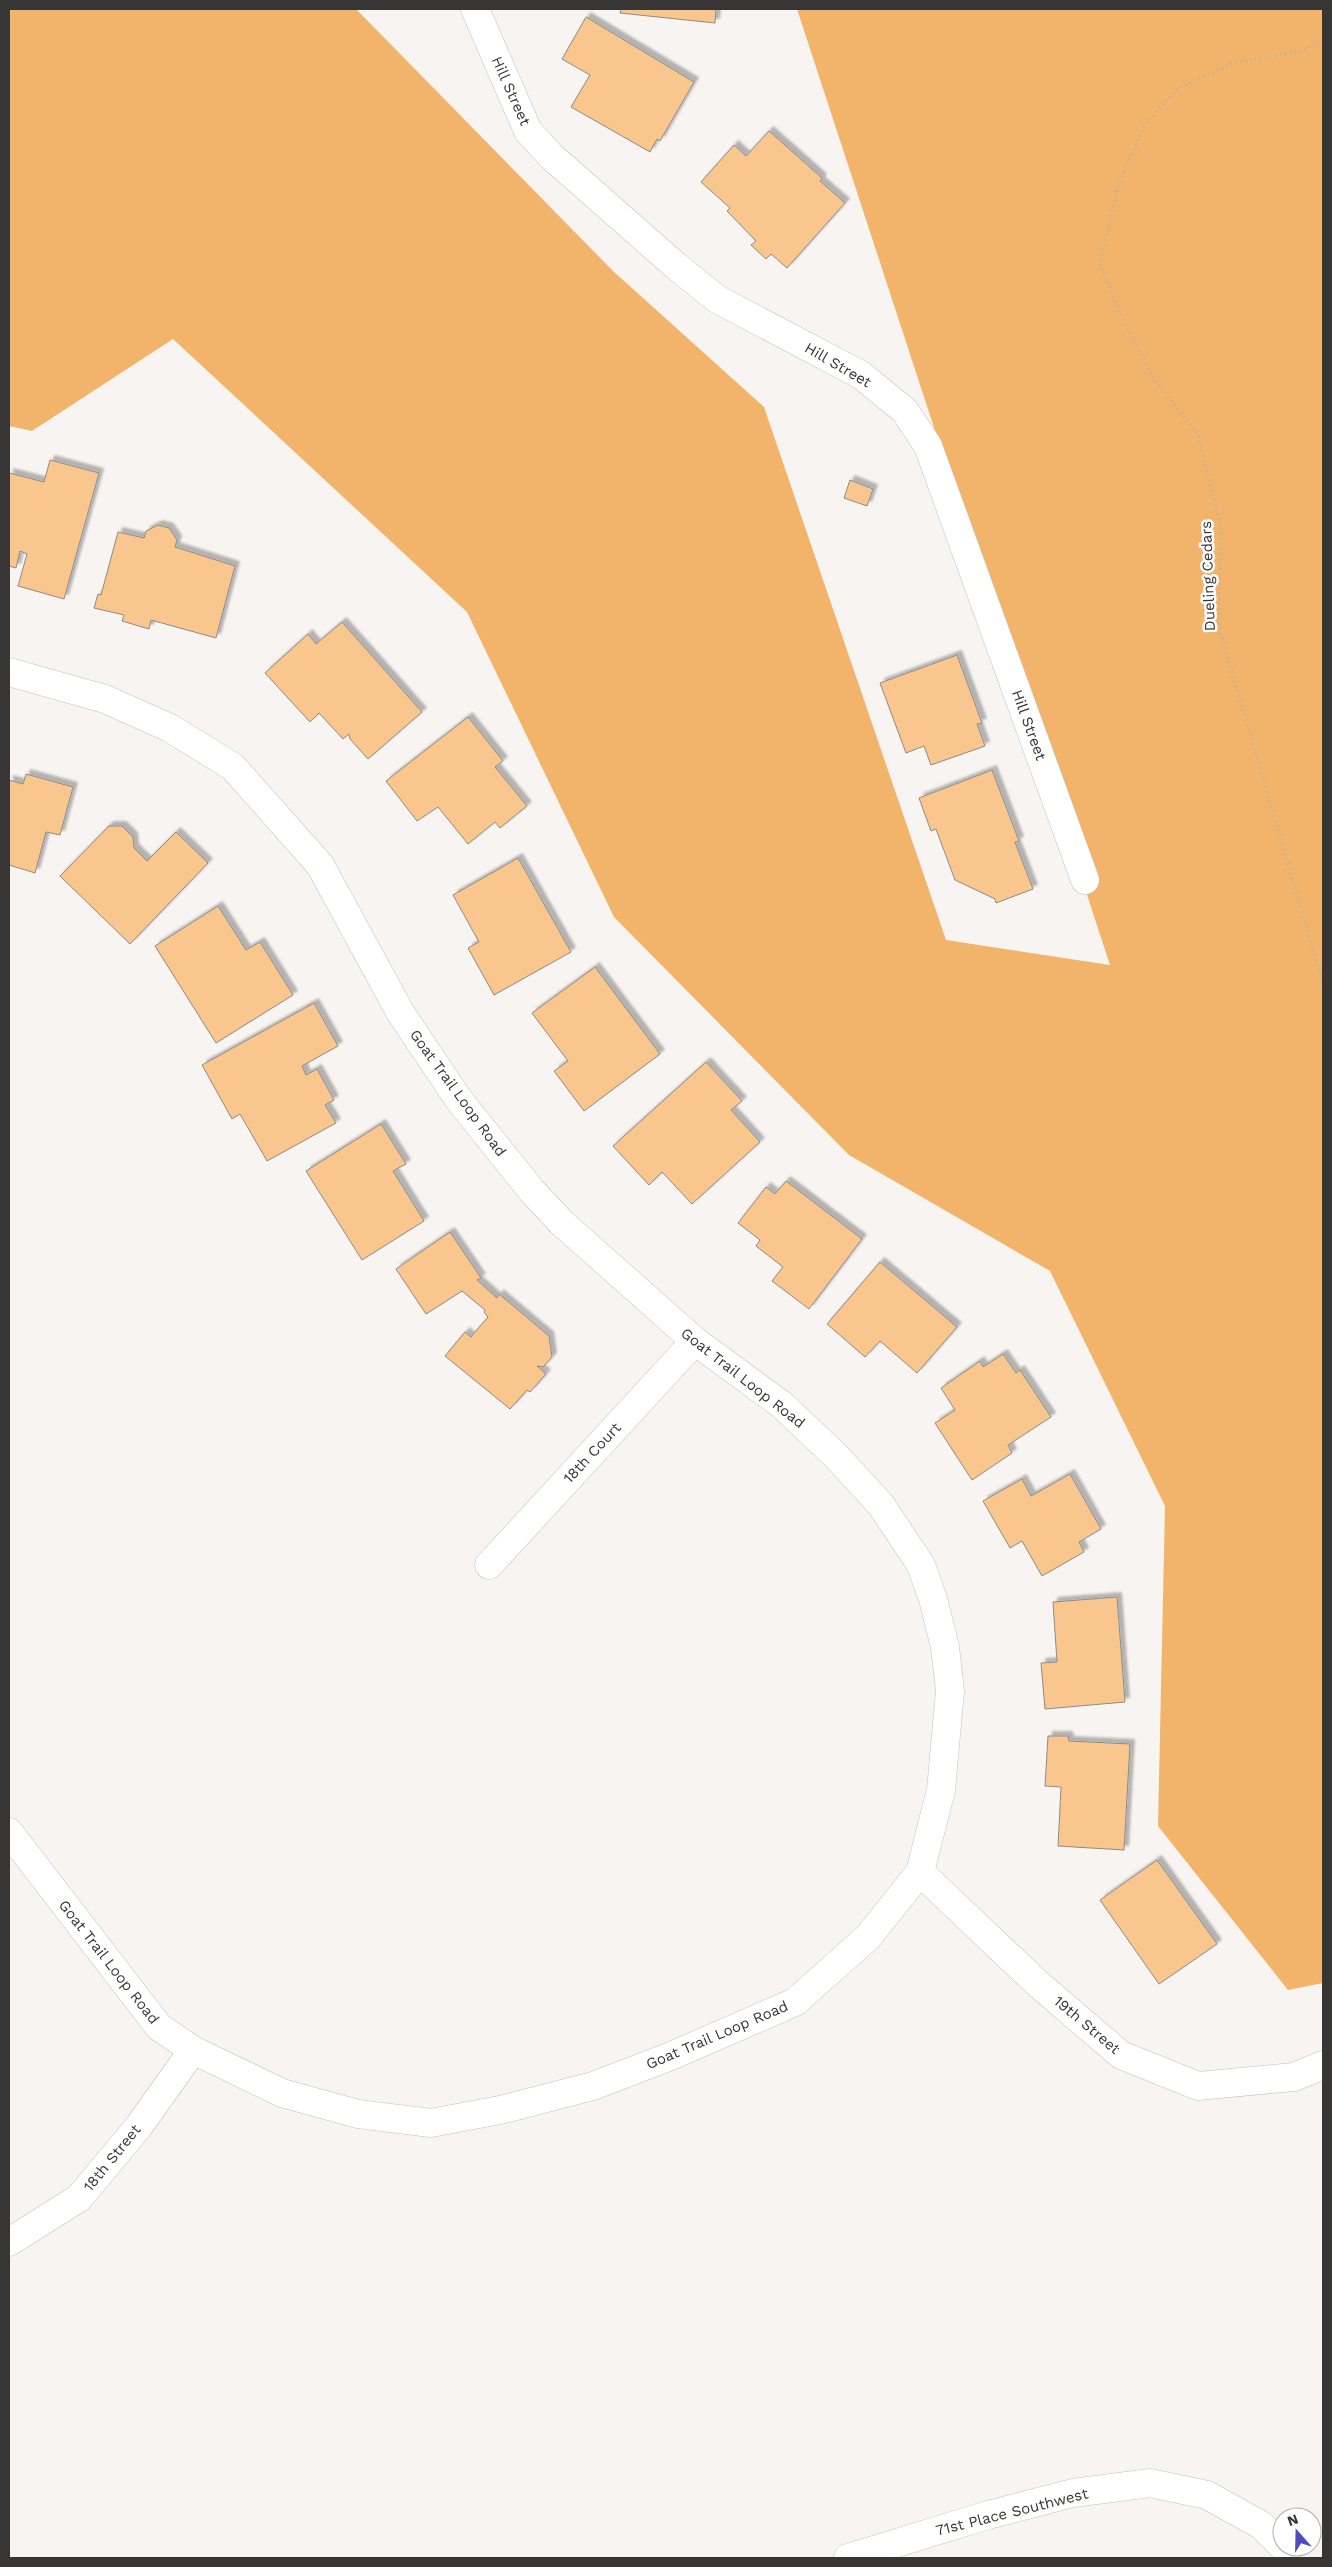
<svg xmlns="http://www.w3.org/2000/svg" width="1332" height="2567" viewBox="0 0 1332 2567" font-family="'Work Sans',sans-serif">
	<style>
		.forest { fill: #f2b46a }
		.building { fill: #f9c78d; stroke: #8d8a87; filter: url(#shadow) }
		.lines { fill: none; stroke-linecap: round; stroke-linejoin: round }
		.street-casing { stroke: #c4c1be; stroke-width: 29 }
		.path { stroke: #b3b1ae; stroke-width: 3; stroke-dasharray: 1 4; stroke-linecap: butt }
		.street { stroke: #fff; stroke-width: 28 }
		.labels { text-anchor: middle; stroke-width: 5; stroke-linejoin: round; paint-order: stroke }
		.street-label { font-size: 15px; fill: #373635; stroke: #fff }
	</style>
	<defs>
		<filter id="shadow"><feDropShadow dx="4.5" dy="-4.5" stdDeviation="1" flood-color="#0004"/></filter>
	</defs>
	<rect width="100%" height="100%" fill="#f7f4f1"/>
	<path class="forest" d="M9,9H356L613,271L764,407L946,940L1110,965L797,9H1323V1983L1288,1990L1158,1826L1165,1506L1050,1271L849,1155L614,917L467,612L173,339L32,431L9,426Z"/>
	<path class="building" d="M621,9H716L715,23L620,13Z
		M586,17L694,82L660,141L657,139L650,152L571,107L590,75L562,59Z
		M769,131L822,178L820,181L845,203L787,268L771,254L766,259L751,245L756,241L727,211L730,208L701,182L734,145L746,156Z
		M50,460L99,473L64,599L18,586L27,554L20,551L16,568L9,566V473L44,482Z
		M850,480L873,489L867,506L844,498Z
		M158,525L169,528L177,540L175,547L235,566L216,638L151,620L149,629L122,621L124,615L94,608L98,594L101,595L118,532L144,538L146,531Z
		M342,622L422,712L368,759L350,739L349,734L343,739L319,713L310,722L265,673L308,634L316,644Z
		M957,655L982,723L977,724L985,746L931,765L924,746L906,753L880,683Z
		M468,717L503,761L495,767L527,806L500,828L495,822L468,844L438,807L417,821L386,781Z
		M992,770L1019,841L1015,842L1033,889L996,903L995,899L955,880L936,829L931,831L919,798Z
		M26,774L73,787L60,835L46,832L35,873L9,865V780L23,784Z
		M109,826H122L133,837L134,848L147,861L176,832L208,863L130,944L60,876Z
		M518,858L571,952L494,995L468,948L479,942L453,895Z
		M218,906L246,950L260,942L293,995L216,1043L155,946Z
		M595,967L660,1054L584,1111L554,1071L568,1061L532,1013Z
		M314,1003L338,1046L302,1066L306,1075L317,1069L334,1100L325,1105L336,1123L267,1161L240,1114L232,1119L202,1065Z
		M706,1062L742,1101L731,1110L760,1142L692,1204L662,1172L649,1185L613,1146Z
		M381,1124L406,1164L393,1171L424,1221L362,1260L306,1171Z
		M786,1181L862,1239L809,1309L772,1281L783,1267L756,1246L760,1240L738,1223L766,1187L775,1194Z
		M450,1232L481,1278L477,1280L497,1298L499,1294L549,1336L552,1357L543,1367L537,1366L546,1374L530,1392L527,1390L510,1409L445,1356L465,1332L471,1337L488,1317L484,1312L485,1310L462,1291L426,1314L396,1269Z
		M880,1262L957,1327L917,1373L880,1341L865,1357L827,1324Z
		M1003,1354L1016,1373L1020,1370L1051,1417L1008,1445L1012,1453L972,1480L935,1423L955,1410L941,1388L980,1361L983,1367Z
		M1070,1474L1101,1529L1079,1542L1084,1552L1042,1576L1022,1541L1010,1548L983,1501L1022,1479L1031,1496Z
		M1117,1597L1125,1702L1045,1709L1041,1663L1057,1662L1053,1602Z
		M1048,1736H1068L1069,1741L1130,1744L1124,1850L1058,1846L1061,1787L1045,1786Z
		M1157,1860L1217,1944L1159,1984L1100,1900Z"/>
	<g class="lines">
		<g class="street-casing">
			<path id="street" d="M475,9L528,131L551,156L676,266L717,299L861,375L905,411L928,446L1085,880
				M9,672L105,699L170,728L233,767L320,865L400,1012L459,1100L532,1191L562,1223L695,1341L782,1405L836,1456L881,1505L921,1565L933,1599L945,1647L950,1691L941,1790L920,1872L868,1937L795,2002L671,2056L593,2086L500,2110L431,2123L358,2114L282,2093L193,2050L159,2027L9,1832
				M489,1565L695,1341
				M920,1872L1036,1982L1121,2055L1198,2086L1294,2077L1323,2065
				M9,2242L79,2198L139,2126L193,2050
				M848,2558L988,2515L1073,2493L1150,2483L1207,2495L1261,2525L1282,2546"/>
		</g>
		<path class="path" d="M1323,40L1300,51L1234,63L1179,88L1145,124L1118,186L1100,264L1123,321L1154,379L1198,434L1221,528L1219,628L1323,984"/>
		<use href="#street" class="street"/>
	</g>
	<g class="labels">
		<g class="street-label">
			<text transform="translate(511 91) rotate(66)" y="5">Hill Street</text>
			<text transform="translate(838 365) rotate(30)" y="5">Hill Street</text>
			<text transform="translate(1208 576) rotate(-92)" y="5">Dueling Cedars</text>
			<text transform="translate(1029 725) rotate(70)" y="5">Hill Street</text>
			<text transform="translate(458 1093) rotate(54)" y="5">Goat Trail Loop Road</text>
			<text transform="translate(743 1378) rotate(38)" y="5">Goat Trail Loop Road</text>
			<text transform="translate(592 1453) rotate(-47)" y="5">18th Court</text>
			<text transform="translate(109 1962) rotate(52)" y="5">Goat Trail Loop Road</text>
			<text transform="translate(1087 2025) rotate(40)" y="5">19th Street</text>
			<text transform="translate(717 2035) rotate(-23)" y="5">Goat Trail Loop Road</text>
			<text transform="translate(112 2158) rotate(-51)" y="5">18th Street</text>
			<text transform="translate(1012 2512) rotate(-14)" y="5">71st Place Southwest</text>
		</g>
	</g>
	<rect width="1332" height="2567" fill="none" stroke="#373635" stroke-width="20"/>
	<g transform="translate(1297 2532) rotate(340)"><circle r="24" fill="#ffffff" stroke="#afafae"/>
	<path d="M0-4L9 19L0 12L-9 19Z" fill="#504ac1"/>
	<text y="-8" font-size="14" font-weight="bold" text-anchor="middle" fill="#373635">N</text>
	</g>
</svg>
